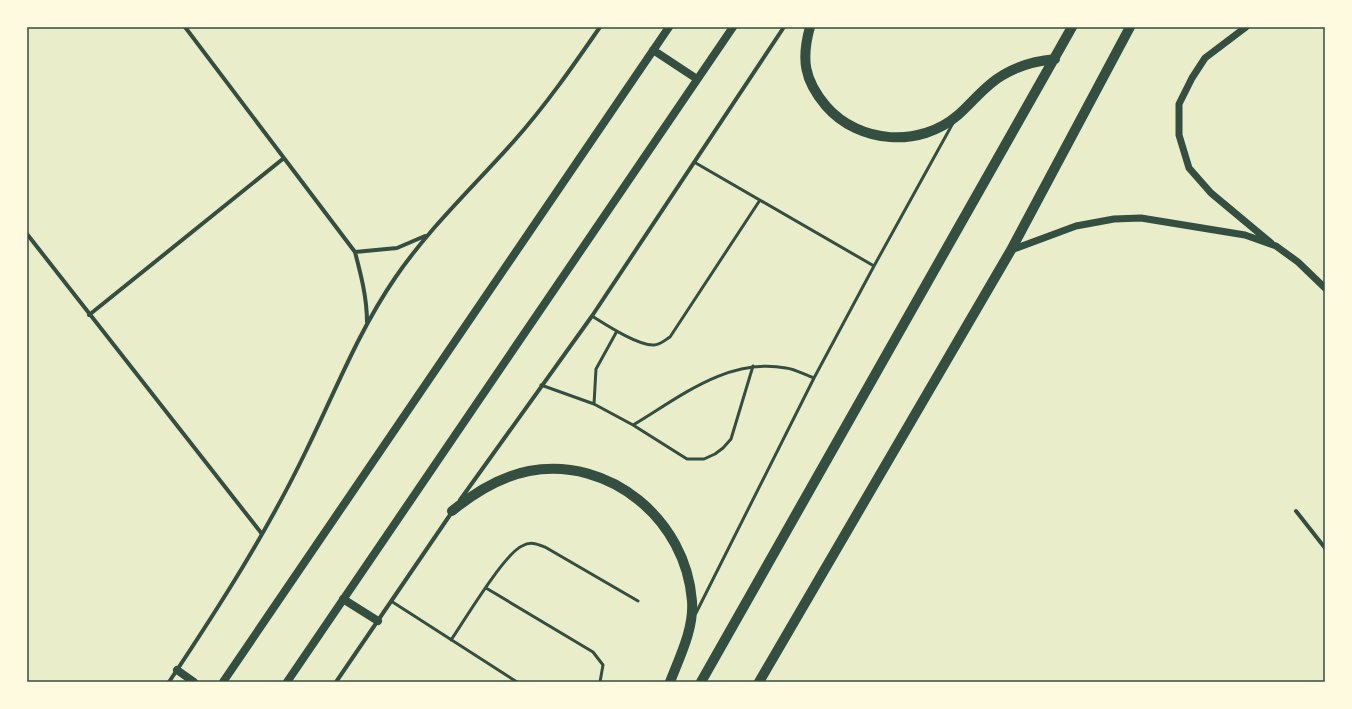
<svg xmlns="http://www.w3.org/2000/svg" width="1352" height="709" viewBox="0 0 1352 709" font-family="'Varela Round',sans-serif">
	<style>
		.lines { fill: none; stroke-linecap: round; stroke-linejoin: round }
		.service { stroke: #344e41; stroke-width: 3 }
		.minor { stroke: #344e41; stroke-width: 4 }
		.tertiary { stroke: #344e41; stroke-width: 7 }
		.secondary { stroke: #344e41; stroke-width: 8 }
		.primary { stroke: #344e41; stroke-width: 10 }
		.neatline { fill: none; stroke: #344e41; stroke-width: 1.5 }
	</style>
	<rect width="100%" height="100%" fill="#e9edc9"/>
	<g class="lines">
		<path class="service" d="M694,162L874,266
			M592,316C605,324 638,346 654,345C660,345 665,340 670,337L760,200
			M541,385L594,404L633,425L687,459H704L715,454L723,448L731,439L753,366
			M594,404L596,369L617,331
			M633,425C680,397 728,357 786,368C795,369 805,375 814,378
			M486,588L593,652L603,665L600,682
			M391,601L517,682
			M696,613L814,378L874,266L953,123
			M451,640C464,621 504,554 522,546C531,541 537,544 545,547L638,601"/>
		<path class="minor" d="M185,27L355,252C361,275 367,298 367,322
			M27,234L262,534
			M355,252L397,248L425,236
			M89,315L284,158
			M460,500L592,316L784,27
			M1296,511L1325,548
			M169,682C219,607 267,532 306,451C335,392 358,332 395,278C429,228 474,186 514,141C546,105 573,66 600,27
			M336,682L452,512"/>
		<path class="tertiary" d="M1246,27L1205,58L1192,78L1179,104V135L1189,168L1211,193L1271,243
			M1011,250L1076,226L1114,219L1141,218L1245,235L1276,246L1298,262L1325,288"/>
		<path class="secondary" d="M653,50L697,79
			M343,599L378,621
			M177,670L194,682
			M223,682L669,27
			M287,682L733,27"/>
		<path class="primary" d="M810,27C801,59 804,80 826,106C859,144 920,148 958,115C973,102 985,85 1003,75C1019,65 1036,61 1055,59
			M452,511C475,492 499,477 529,471C610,456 686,520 692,601C694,629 680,656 670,682
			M701,682L1072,27
			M759,682L1011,250L1130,27"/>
	</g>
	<rect width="1352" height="709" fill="none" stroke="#fefae0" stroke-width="56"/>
	<rect x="28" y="28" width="1296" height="653" class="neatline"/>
</svg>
